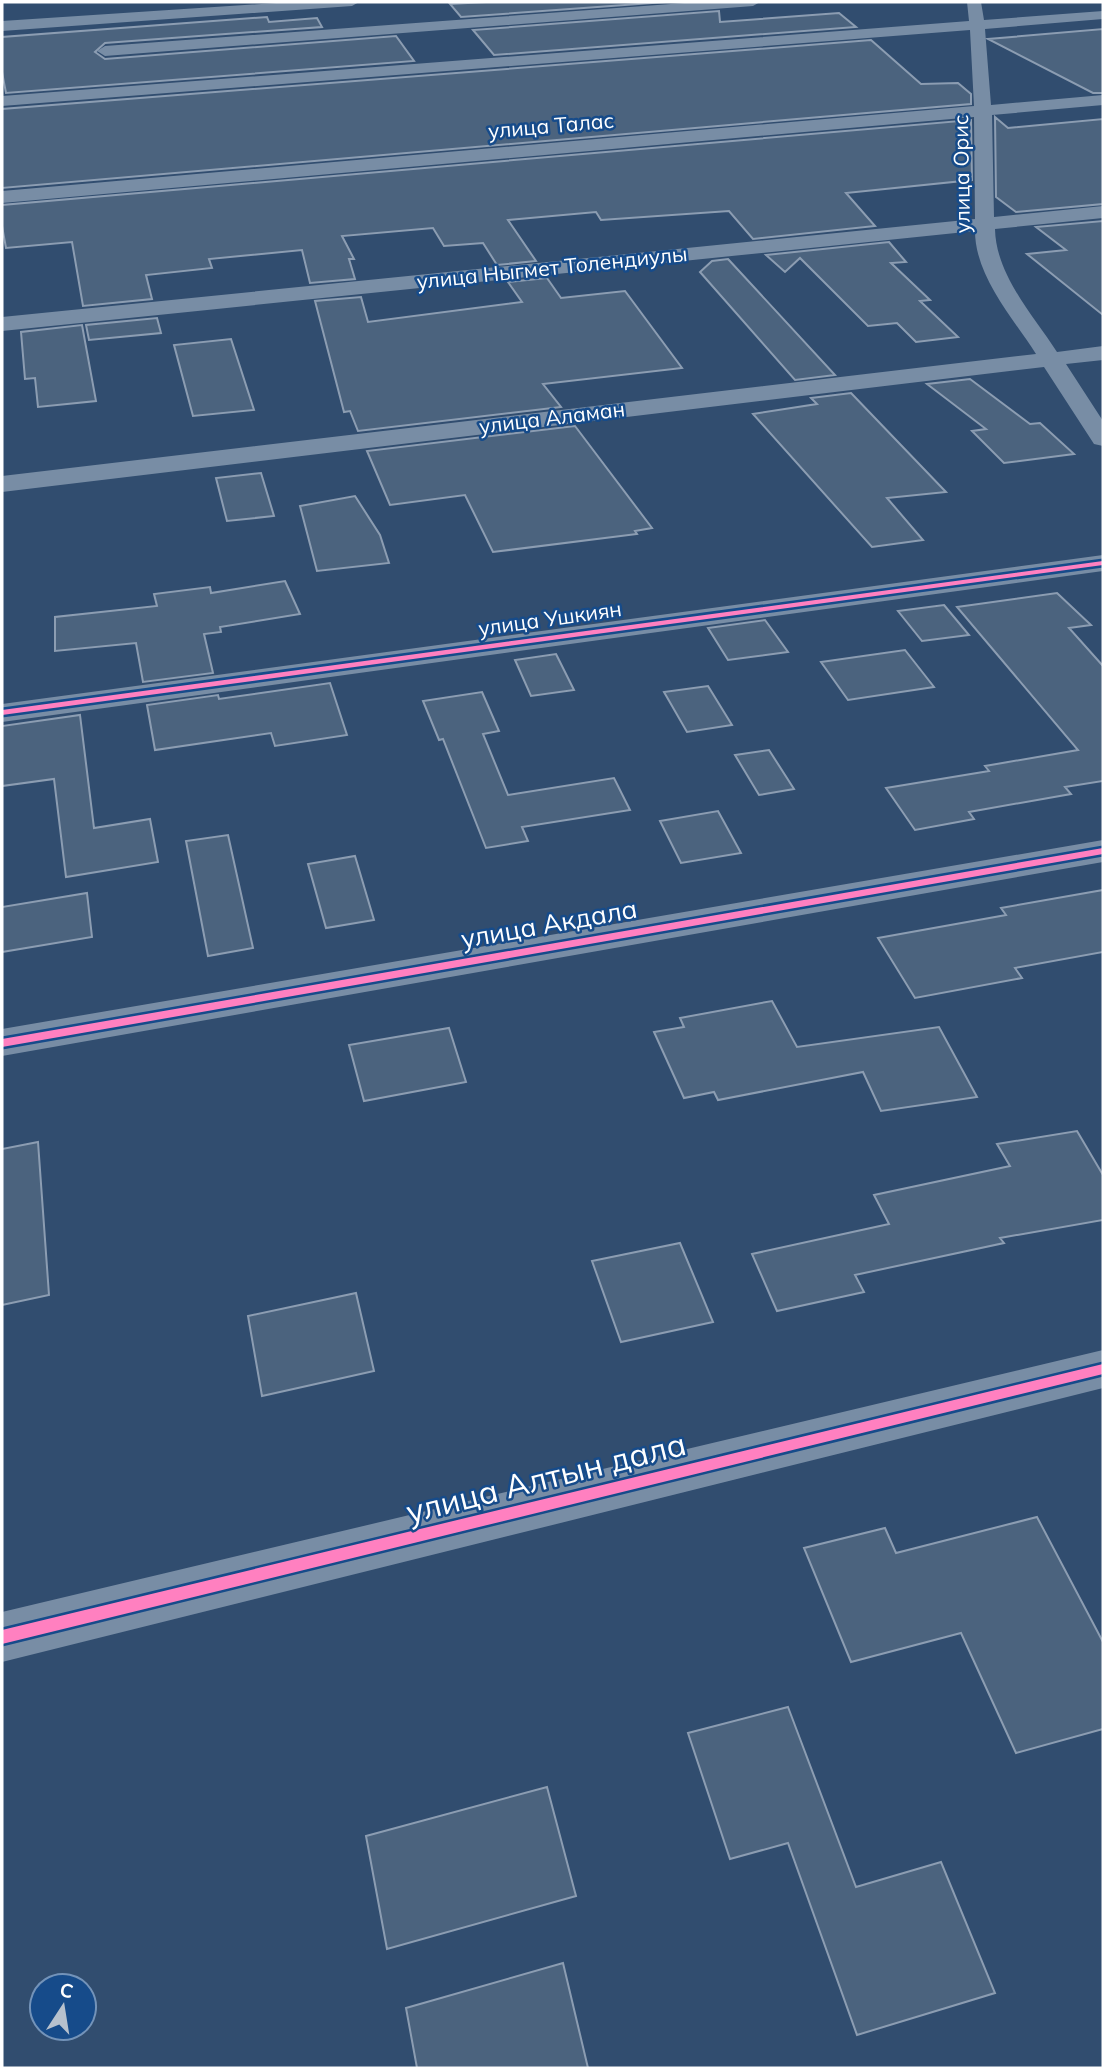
<svg xmlns="http://www.w3.org/2000/svg" width="1105" height="2070" viewBox="0 0 1105 2070" font-family="Mulish,sans-serif">
	<style>
		.building { fill: #4b637e; stroke: #8c9db2; stroke-width: 2 }
		.lines { fill: none; stroke-linecap: round; stroke-linejoin: round }
		.minor { fill: #788da5; fill-rule: evenodd }
		.cycleway-casing { stroke: #164b8a; stroke-width: 5 }
		.cycleway { fill: #ff80c0; fill-rule: evenodd }
		.labels { text-anchor: middle; stroke-width: 5; stroke-linejoin: round; paint-order: stroke }
		.far-street-label { font-size: 21px; fill: #fff; stroke: #164b8a }
		.street-label { font-size: 26px; fill: #fff; stroke: #164b8a }
		.near-street-label { font-size: 32px; fill: #fff; stroke: #164b8a }
	</style>
	<rect width="100%" height="100%" fill="#314d6f"/>
	<path class="building" d="M486,2H666L461,17L450,4Z
		M719,11L720,22L839,13L856,27L494,55L473,30Z
		M267,17L269,22L317,18L322,27L105,43L95,52L105,59L396,36L414,61L6,93L2,72V37Z
		M1103,29V93H1093L988,39Z
		M871,40L921,84L958,83L971,94V104L2,188V109Z
		M995,117L1008,128L1103,119V204L1016,212L996,197Z
		M971,120L972,180L846,193L875,226L753,239L729,211L601,220L596,212L508,220L536,261L497,265L483,243L444,246L433,228L342,236L354,259H349L355,279L310,283L302,250L209,259L212,268L146,275L152,299L83,306L72,242L6,248L2,226V205Z
		M1103,221V315L1027,254L1066,250L1036,227Z
		M889,242L906,262L891,263L930,300L920,301L958,337L916,342L897,323L868,326L800,258L785,272L766,255Z
		M728,259L835,375L795,380L700,272L712,261Z
		M547,278L561,298L625,291L682,368L543,384L561,407L358,431L350,411L344,412L315,301L361,297L368,322L522,302L508,282Z
		M157,318L161,333L89,340L86,325Z
		M82,325L96,401L38,407L35,378L25,379L21,332Z
		M231,339L254,410L193,416L174,345Z
		M970,379L1030,424L1040,423L1074,454L1004,463L972,431L986,429L927,384Z
		M851,393L946,492L887,498L923,540L872,547L753,414L817,404L811,398Z
		M575,426L652,528L635,531L637,534L493,552L465,495L390,505L367,451Z
		M261,473L274,516L227,521L216,478Z
		M355,496L380,535L389,563L317,571L300,506Z
		M285,581L300,614L220,627L221,632L204,634L213,673L143,682L136,643L55,651V617L157,606L154,594L210,587L211,593Z
		M1057,593L1091,625L1069,628L1103,666V781L1065,787L1071,794L969,812L974,819L915,830L886,788L989,771L985,766L1078,750L957,607Z
		M944,605L969,635L922,641L898,611Z
		M765,620L788,652L728,660L708,628Z
		M905,650L934,687L848,700L821,662Z
		M556,654L574,690L531,696L515,660Z
		M330,683L347,735L275,746L271,733L155,750L147,705L218,695L219,699Z
		M708,686L732,725L687,732L664,692Z
		M482,692L499,731L483,734L508,795L614,778L630,810L522,827L528,841L486,848L443,739L439,740L423,701Z
		M80,715L94,828L150,819L158,862L66,877L54,779L2,786V726Z
		M769,750L794,789L759,795L735,755Z
		M718,811L741,853L681,863L660,821Z
		M228,835L253,948L208,956L186,841Z
		M355,856L374,920L326,928L308,864Z
		M1103,890V952L1015,968L1022,978L915,998L878,938L1006,915L1001,908Z
		M87,893L92,937L2,952V907Z
		M772,1001L797,1047L939,1027L977,1097L881,1111L863,1072L718,1100L714,1092L684,1098L654,1032L684,1027L680,1018Z
		M449,1028L466,1082L364,1101L349,1045Z
		M1077,1131L1103,1175V1220L1000,1238L1004,1243L855,1275L864,1292L777,1311L752,1254L889,1224L874,1195L1010,1166L997,1144Z
		M38,1142L49,1295L2,1305V1149Z
		M680,1243L713,1322L621,1342L592,1261Z
		M356,1293L374,1371L262,1396L248,1316Z
		M1037,1517L1103,1642V1729L1016,1753L961,1633L851,1662L804,1548L885,1528L896,1553Z
		M788,1707L856,1887L941,1862L995,1993L857,2035L788,1843L730,1859L688,1733Z
		M547,1787L576,1896L387,1949L366,1836Z
		M563,1963L588,2068H417L406,2008Z"/>
	<g class="lines">
		<path class="minor" d="M291,2H359L352,6L2,31V21Z
			M698,2H760L753,6L105,56L97,51L105,46Z
			M967,2H981L984,20L1103,11V19L985,29L991,105L1103,95V105L992,115L994,217L1103,206V218L995,229C996,275 1033,315 1057,352L1103,346V360L1066,364L1103,421V446L1094,444L1044,367L2,492V476L1036,354C1013,318 975,276 975,231L2,331V317L975,219L974,117L2,203V191L974,106L970,30L2,106V96L969,21Z
			M1103,555V571L2,722V704Z
			M1103,840V862L2,1056V1029Z
			M1103,1350V1388L2,1662V1612Z"/>
		<g class="cycleway-casing">
			<path id="cycleway" d="M1103,561V565L2,715V710Z
				M1103,848V854L2,1047V1039Z
				M1103,1364V1374L2,1644V1630Z"/>
		</g>
		<use href="#cycleway" class="cycleway"/>
	</g>
	<g class="labels">
		<g class="far-street-label">
			<text transform="translate(551 126) rotate(-5)" y="7">улица Талас</text>
			<text transform="translate(962 174) rotate(-91)" y="7">улица Орис</text>
			<text transform="translate(552 268) rotate(-6)" y="7">улица Ныгмет Толендиулы</text>
			<text transform="translate(552 418) rotate(-7)" y="7">улица Аламан</text>
			<text transform="translate(550 619) rotate(-8)" y="7">улица Ушкиян</text>
		</g>
		<g class="street-label">
			<text transform="translate(549 924) rotate(-10)" y="9">улица Акдала</text>
		</g>
		<g class="near-street-label">
			<text transform="translate(546 1478) rotate(-14)" y="11">улица Алтын дала</text>
		</g>
	</g>
	<rect width="1105" height="2070" fill="none" stroke="#ffffff" stroke-width="7"/>
	<g transform="translate(63 2007) rotate(12)"><circle r="33" fill="#164b8a" stroke="#7393b9" stroke-width="2"/>
	<path d="M0-5L12 26L0 18L-12 26Z" fill="#b7c1cd"/>
	<text y="-10" font-size="19" font-weight="bold" text-anchor="middle" fill="#ffffff">С</text>
	</g>
</svg>
